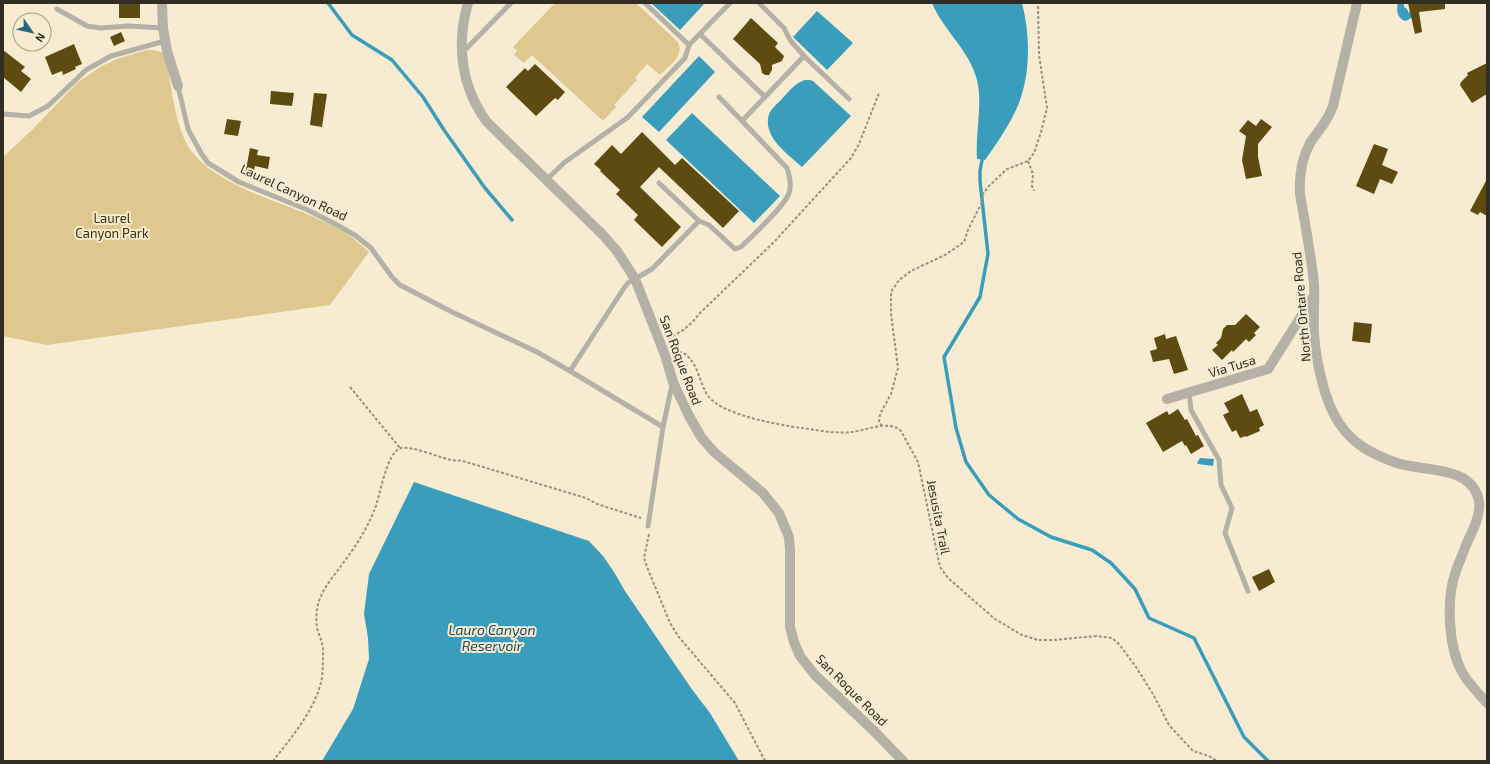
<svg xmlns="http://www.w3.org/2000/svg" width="1490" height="764" viewBox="0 0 1490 764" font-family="'Exo 2',sans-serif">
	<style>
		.green { fill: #dec88f }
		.water { fill: #3a9dbc }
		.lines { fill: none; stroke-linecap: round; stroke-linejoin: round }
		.stream { stroke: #3a9dbc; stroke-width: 3.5 }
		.building { fill: #5e4b12 }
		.path { stroke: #9a927f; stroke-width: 2; stroke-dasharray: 3 2; stroke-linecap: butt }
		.service { stroke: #b5b1a6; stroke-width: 5 }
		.minor { stroke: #b5b1a6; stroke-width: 10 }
		.labels { text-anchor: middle; stroke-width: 4; stroke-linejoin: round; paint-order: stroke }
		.street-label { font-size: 13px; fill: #312d23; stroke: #f7ecd2 }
		.park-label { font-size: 13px; fill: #3c2d00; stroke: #f7ecd2 }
		.water-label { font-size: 14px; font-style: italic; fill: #164d5e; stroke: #f7ecd2 }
	</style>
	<rect width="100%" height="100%" fill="#f7ecd2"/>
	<path class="green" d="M555,3H636L678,42C685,56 669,66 660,75L647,64L635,78L637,80L614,105L616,107L603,121L532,55L524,63L514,55L517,51L513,47Z
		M147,50C154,50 159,50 165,55C172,83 173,120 188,146C212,185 278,200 318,219C329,224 341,229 350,236C357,241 363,247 369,252L330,305L47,345L3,336V157L32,130L78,82L102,66L117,59Z"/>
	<path class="water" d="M651,3H705L680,30Z
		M932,3H1022C1031,38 1031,81 1014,114C1006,130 995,146 985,160L977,159C975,133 983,106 977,80C970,51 943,30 932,3Z
		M1398,3H1404V7L1407,9L1409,13L1410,12L1409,10L1413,9L1412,17L1408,20L1405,21C1397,18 1396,10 1398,3Z
		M817,11L853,43L827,70L793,37Z
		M699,56L715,72L659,132L642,117Z
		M805,80H810L813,81L851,116L802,167C788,154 762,137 769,114C771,109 777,104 781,100C788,92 795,83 805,80Z
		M692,113L780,196L754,223L666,140Z
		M1200,458L1214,459L1213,466L1198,464L1197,463Z
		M414,482L589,541L603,556L614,572L625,591L691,688L710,713L739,761H322L353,709L369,659L368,638L364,614L369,574Z"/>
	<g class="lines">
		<path class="stream" d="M328,3L352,35L392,60L423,97L444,130L485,188L512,220
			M983,156L980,170V181L988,254L980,297L944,357L956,428L966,462L989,495L1018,519L1051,537L1092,550L1111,563L1135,589L1149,618L1194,638L1244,737L1268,761"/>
	</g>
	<path class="building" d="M119,3H140V18H119Z
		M1408,3H1445V9L1419,12L1422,32L1415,34Z
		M751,18L778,43L775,47L784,56L782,61L772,65V70L769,75H765L762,73L760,64L733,39Z
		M121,32L125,41L114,46L110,37Z
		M74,44L82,64L75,67L76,69L63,75L62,71L52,75L45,57Z
		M3,50L25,67L21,71L31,79L21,92L3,77Z
		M1487,63V94L1472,103L1460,85L1461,82L1468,75L1467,73Z
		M535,64L565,92L558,100L555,98L536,116L506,87L525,68L528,71Z
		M271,91L294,93L292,106L270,104Z
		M314,93L327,94L322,127L310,125Z
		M227,119L241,121L238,136L224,134Z
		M1261,119L1272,127L1258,144V157L1262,176L1246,179L1242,160L1246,136L1239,131L1248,120L1256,126Z
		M642,132L675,165L682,158L739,211L723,228L659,167L640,187L681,227L662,247L634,220L638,215L616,194L620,190L600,171L601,170L594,164L612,145L621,154Z
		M1374,144L1388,149L1382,165L1398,172L1392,184L1380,179L1374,194L1356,186Z
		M250,148L258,150L257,155L270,157L268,169L255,166L253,176L245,175Z
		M1487,179V216L1480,212L1478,215L1470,211Z
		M1246,314L1260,327L1254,333L1256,335L1249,342L1246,339L1233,352L1232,350L1222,360L1212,350L1218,345L1216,343L1221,338L1223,329L1227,325H1235Z
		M1354,322L1372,324L1370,343L1352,341Z
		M1165,334L1166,339L1176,336L1188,370L1174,374L1169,359L1153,362L1150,351L1157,349L1154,338Z
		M1242,394L1250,412L1257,409L1264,425L1259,428L1260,431L1246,437V436L1240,438L1236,430L1232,432L1223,415L1229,412L1224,403Z
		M1178,409L1185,420L1187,419L1196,436L1198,435L1204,446L1191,454L1186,445L1185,446L1182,441L1163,452L1146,423L1167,411L1169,415Z
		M1269,569L1275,582L1259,591L1252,577Z"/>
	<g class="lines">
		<path class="path" d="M1028,161L1033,174L1032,186L1034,191
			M668,338C681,333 691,325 699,314L774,242L851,158L859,144L879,93
			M674,353L682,352C699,362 698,381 708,396C722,415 779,425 802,428C817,430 835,434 851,432C866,431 888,419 901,431L918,462L940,567L948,578L995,619L1022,635L1038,640H1054L1096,636L1112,638L1119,644L1136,667L1153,694L1169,725L1193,751L1209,756L1217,761
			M350,387L400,448
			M882,426L879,422L880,414L891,394L898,368L891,314V292L899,280L911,271L945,255L964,242L968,230L982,202L983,194L989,186L1007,169L1028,161L1034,153L1041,132L1047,108L1039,55L1038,3
			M649,534L644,558L647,567L670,623L678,636L735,703L765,761
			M273,761C291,738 316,709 322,678C323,668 323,658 323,648C322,641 319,635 317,628C316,619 316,610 319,601C324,586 335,575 343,563C356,546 366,530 374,511C380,498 386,452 401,448C413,446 438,457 451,460C455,461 459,460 463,461L586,498L597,504L641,518"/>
		<path class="service" d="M759,3L784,28L790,40L804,56L849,99
			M57,9L87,26L101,28L128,26L163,28
			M700,34L765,97
			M689,45L730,3
			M463,52L511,3
			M178,86L188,129L201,153L208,163L239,182L308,210L339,226L356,236L371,248L392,277L400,285L452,312L537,352L570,371
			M3,114L29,116L48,106L86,70L111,56L165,41
			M742,121L804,56
			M546,180L565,162L627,118L685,58L689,45L645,3
			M659,183L699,221L709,225L735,249L741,247C752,236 785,206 789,193C792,185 790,177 787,168L719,97
			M1189,393L1191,410L1219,460L1221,485L1232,508L1225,533L1248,591
			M663,427L570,371L624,288L628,283L652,269L699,221
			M648,526L663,427L672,385"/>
		<path class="minor" d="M162,3L163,28L167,51L178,86
			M468,3C456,44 461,87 487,122L602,234L617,251L635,279L665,355L673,382L688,414L701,437L714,452L763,493L779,513L789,537L790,551V627L794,642L800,656L815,675L874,731L903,761
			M1357,3L1333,106C1331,111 1329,116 1326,120C1322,128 1315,135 1310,143C1301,160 1299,176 1300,194C1305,224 1311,254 1314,284C1315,300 1313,317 1314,334C1316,360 1324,401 1339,423C1353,444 1370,453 1394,462C1419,472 1468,464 1478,497C1483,512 1472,532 1466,545C1463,554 1459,562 1456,571C1446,598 1448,646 1462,672C1468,683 1478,693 1487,703
			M1167,399L1268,369L1314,296"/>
	</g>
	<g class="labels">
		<g class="street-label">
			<text transform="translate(294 192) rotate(25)" y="5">Laurel Canyon Road</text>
			<text transform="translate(1301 307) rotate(-95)" y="5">North Ontare Road</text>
			<text transform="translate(681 360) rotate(69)" y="5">San Roque Road</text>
			<text transform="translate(1232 366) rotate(-17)" y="5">Via Tusa</text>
			<text transform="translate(939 517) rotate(79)" y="5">Jesusita Trail</text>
			<text transform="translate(852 690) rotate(45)" y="5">San Roque Road</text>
		</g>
		<g class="park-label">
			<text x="112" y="223">Laurel<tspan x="112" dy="15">Canyon Park</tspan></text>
		</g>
		<g class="water-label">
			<text x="492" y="635">Lauro Canyon<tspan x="492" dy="16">Reservoir</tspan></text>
		</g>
	</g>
	<rect width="1490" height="764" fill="none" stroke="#312d23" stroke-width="8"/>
	<g transform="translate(32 32) rotate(124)"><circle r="19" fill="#f7ecd2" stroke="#a8a08c"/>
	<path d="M0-3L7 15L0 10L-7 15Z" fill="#27667b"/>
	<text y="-6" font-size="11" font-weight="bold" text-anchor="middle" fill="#312d23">N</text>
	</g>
</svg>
